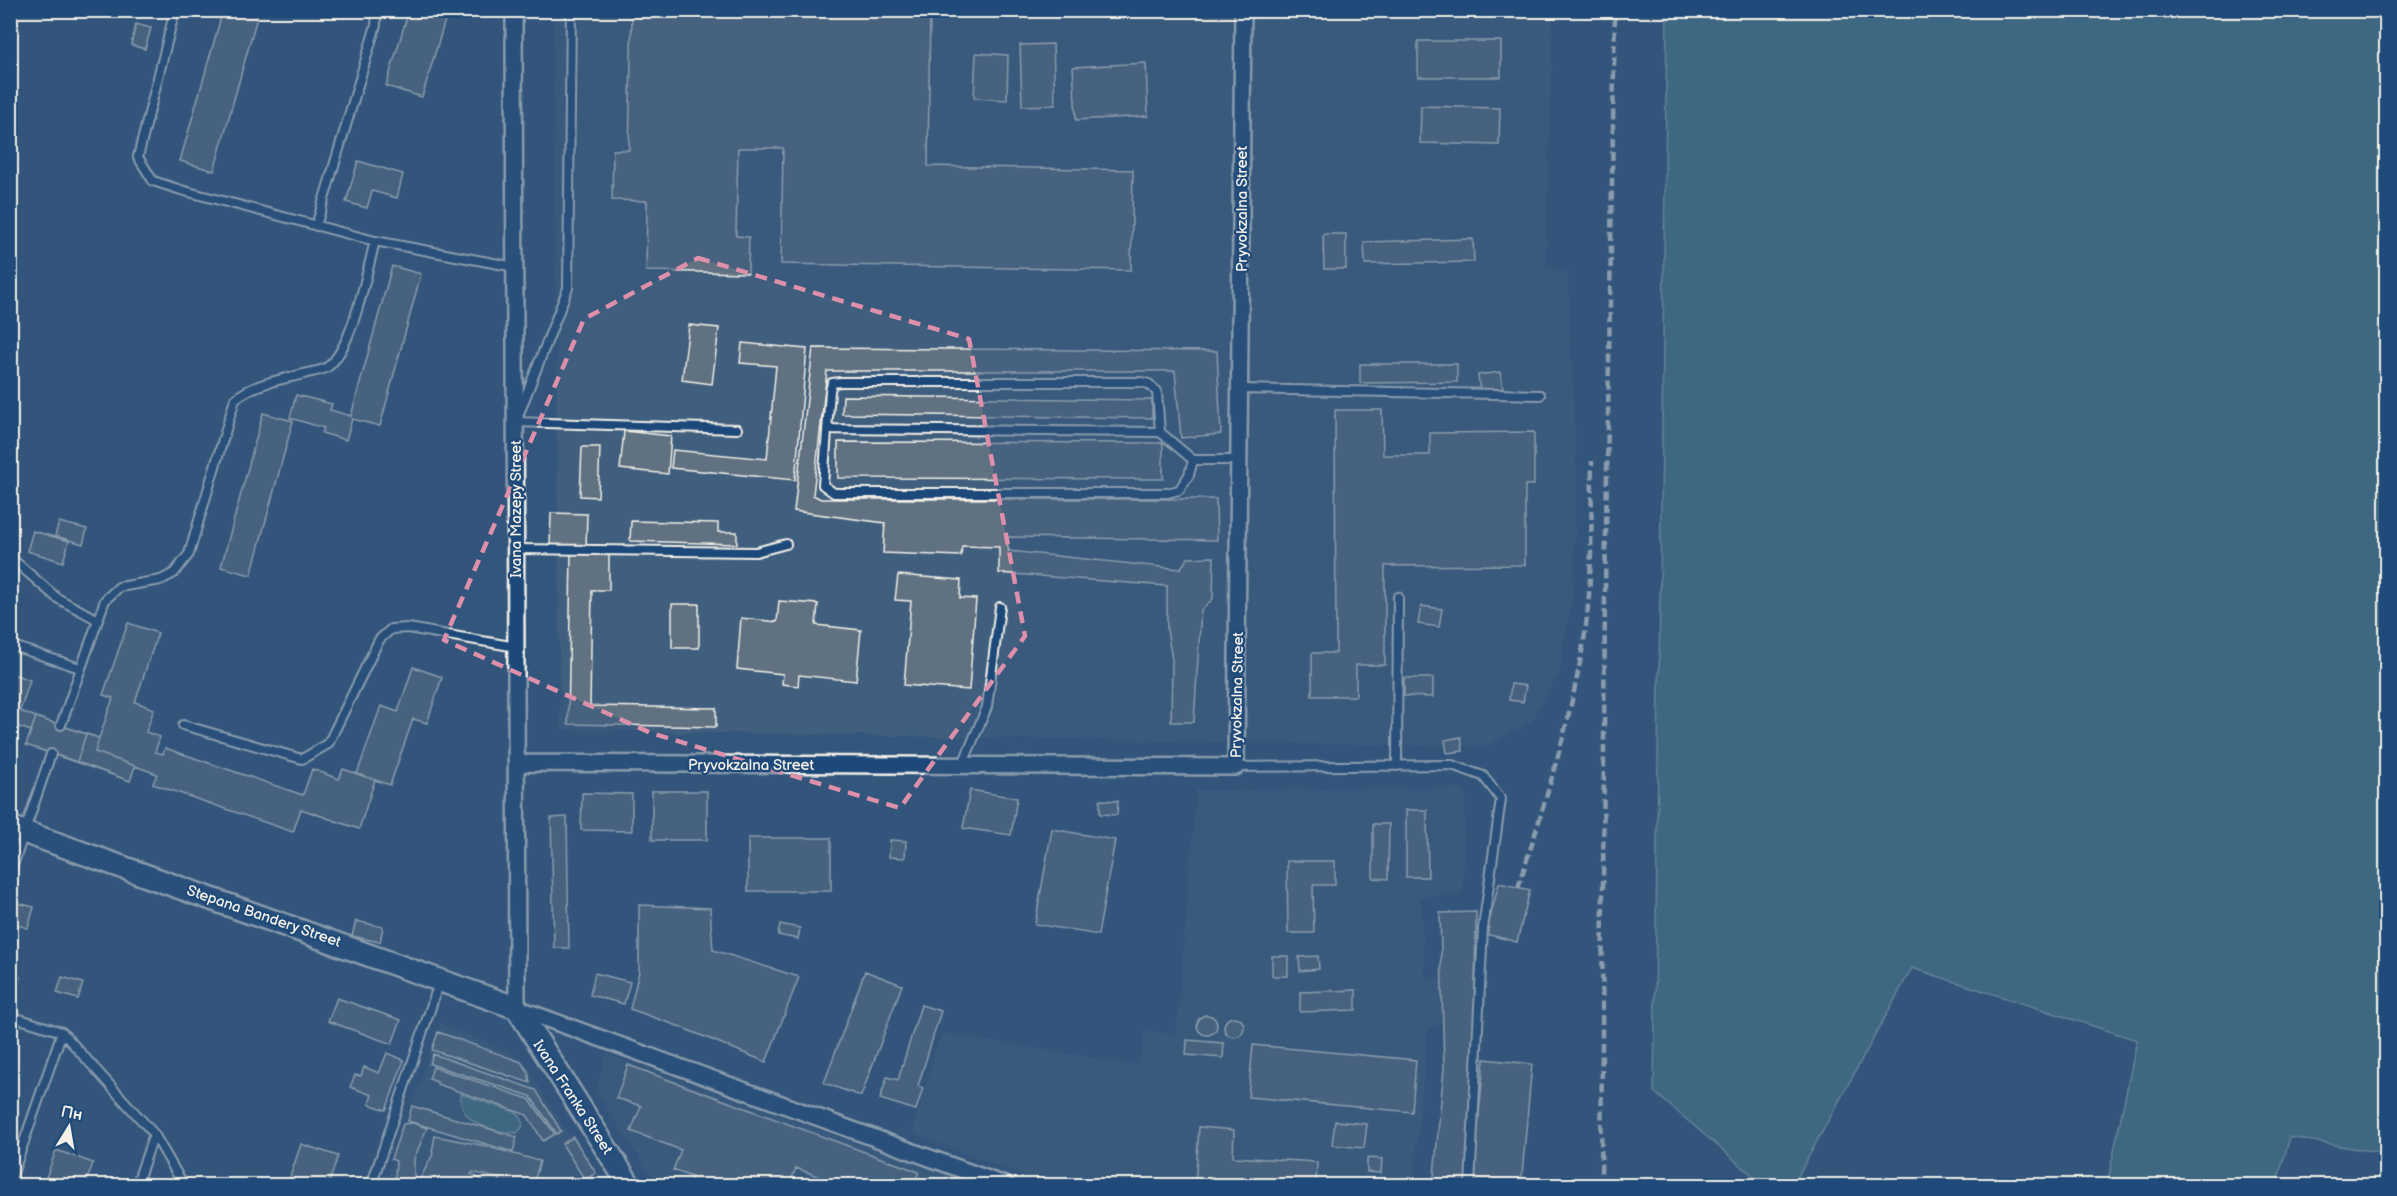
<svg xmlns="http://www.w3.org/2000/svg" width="2397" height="1196" viewBox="0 0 2397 1196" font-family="'Balsamiq Sans',sans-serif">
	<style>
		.built { fill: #415e7e }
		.green { fill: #4e7e89; stroke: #a1b8b8; stroke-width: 1.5 }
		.building { fill: #617181; stroke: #f4f1e8; stroke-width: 1.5 }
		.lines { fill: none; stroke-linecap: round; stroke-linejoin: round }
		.lane-casing { stroke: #f4f1e8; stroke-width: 12 }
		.street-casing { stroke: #f4f1e8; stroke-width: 20 }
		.secondary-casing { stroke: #f4f1e8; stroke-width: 26 }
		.lane { stroke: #1f4a7a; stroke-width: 8 }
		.street { stroke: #1f4a7a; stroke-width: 15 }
		.secondary { stroke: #1f4a7a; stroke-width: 21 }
		.rail { stroke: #f4f1e8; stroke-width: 4.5; stroke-dasharray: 9 4.5; stroke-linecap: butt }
		.marked { fill: none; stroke: #de8fa9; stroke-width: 4.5; stroke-dasharray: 12 8; stroke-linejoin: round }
		.labels { text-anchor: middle; stroke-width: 4.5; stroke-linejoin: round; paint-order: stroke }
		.street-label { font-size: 15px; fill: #f4f1e8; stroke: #1f4a7a }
	</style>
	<rect width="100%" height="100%" fill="#33567c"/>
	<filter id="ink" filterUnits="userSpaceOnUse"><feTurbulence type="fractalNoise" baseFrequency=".0167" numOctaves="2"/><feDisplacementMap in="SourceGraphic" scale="12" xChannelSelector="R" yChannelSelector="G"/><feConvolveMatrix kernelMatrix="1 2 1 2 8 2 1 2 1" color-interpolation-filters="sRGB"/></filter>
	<g filter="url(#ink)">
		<path class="built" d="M553,11H1553L1546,268L1568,271L1577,481L1573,591L1559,674L1531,722L1485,747L560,730Z
			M1466,788L1463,893L1421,897L1425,977L1445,980L1444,1021L1428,1030L1413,1185H1047L912,1133L941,1033L1138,1065L1145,1030L1176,1035L1196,790Z
			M440,1023L521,1057L600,1185L384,1186Z
			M606,1054L950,1176L947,1186L817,1185L797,1178L793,1185H657L595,1091Z"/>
		<path class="green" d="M1667,11H2386V1154L2290,1137L2276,1185H2107L2137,1040L1912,968L1793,1185H1764L1654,1092Z
			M461,1094L515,1112L520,1116L523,1126L517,1133C494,1132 458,1124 461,1094Z"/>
		<path class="building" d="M223,10H259L214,171L180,161Z
			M409,10H448L422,97L386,86Z
			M632,10H930L928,166L1133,170L1131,270L781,264L783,148H738L736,236L749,237L748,273L646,271L647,201L612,200L613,150H629Z
			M136,24L151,28L145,49L131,45Z
			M1418,41H1501V77H1418Z
			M1053,44L1055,105L1022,106L1020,45Z
			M976,53L1008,55L1007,100L974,98Z
			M1146,63L1148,116L1076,120L1073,67Z
			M1421,106L1500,108L1499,145L1420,143Z
			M358,161L403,174L397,198L372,191L367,208L346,202Z
			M1323,234H1346V269H1324Z
			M1473,239L1474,262L1365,264L1364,242Z
			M392,266L421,274L380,426L352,419L346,440L322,433L324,428L290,418L296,395L332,404L330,410L351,416Z
			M689,325L719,328L712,384L682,380Z
			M742,343L807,349L795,480L671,468L673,450L767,459L776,366L740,363Z
			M813,348L1217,351L1221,434L1181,438L1175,371H827L813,495L821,499H1216L1217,540L1007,537L1009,551L1180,569L1188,558L1214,557L1213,599L1201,610L1194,722H1171L1172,660L1167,630V586L999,573V547L962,546L961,556L883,553L885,523L794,511Z
			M1360,364H1457V382L1360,383Z
			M1500,372L1503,389L1480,392L1478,375Z
			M843,396L1152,400V418L842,414Z
			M1335,410H1382L1383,455H1430V433L1534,432V485H1525V565L1385,566V665H1356V696H1312V653H1336Z
			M263,413L293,421L251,575L221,567Z
			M624,431L671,436L668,474L620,469Z
			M838,442L1163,443V479L838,478Z
			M582,447H600L598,497L580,496Z
			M551,513L587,514L586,548L550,546Z
			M631,521L718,523V532H737V544L630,541Z
			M59,522L87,529L83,544L55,536Z
			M33,531L69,541L63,562L27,551Z
			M571,554L609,555V590H592L590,706L716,708V727L568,724Z
			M898,575L961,580L960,598L976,599L969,690L904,685L911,601L895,600Z
			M779,601L818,604L816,625L861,630L856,681L799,675L798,686L782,684L783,674L737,669L741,618L777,622Z
			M672,604H699V648H672Z
			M1421,606L1442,609L1439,627L1418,624Z
			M128,623L158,633L135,702L154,709L146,732L160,737L155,752L163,754L165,748L303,795L312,769L339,779L343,769L375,780L359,829L301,809L293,832L153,784L157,774L135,766L130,781L26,745L36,717L99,738L113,698L103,695Z
			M413,667L442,677L427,723L413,719L390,785L357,774L381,706L398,712Z
			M10,673L30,680L20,711L36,717L31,731L10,724Z
			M1404,678H1433V697L1404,696Z
			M1511,684L1526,686L1523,702L1509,700Z
			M36,717L86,734L77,762L26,745Z
			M86,734L99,738L95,752L135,766L130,781L77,762Z
			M1461,737L1463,751L1447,753L1445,740Z
			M970,790L1017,798L1011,835L963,828Z
			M652,791H707V840H652Z
			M582,793L632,794V831L581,830Z
			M1100,800L1118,801L1117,815L1100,814Z
			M1406,810H1427L1428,877H1406Z
			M567,817L569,948H554L551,818Z
			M1373,824H1389L1388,879L1373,878Z
			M1052,829L1115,840L1098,935L1035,924Z
			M748,838H831V891H748Z
			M890,840L906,841L905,858L889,857Z
			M1287,861H1335V885H1313L1314,933H1288Z
			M1499,883L1530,890L1517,942L1486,934Z
			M10,901L34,907L28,928L10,923Z
			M639,905L710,908L713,950L799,977L766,1062L678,1026L630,1009L639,972Z
			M1476,912L1474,1066L1468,1186H1433L1444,1068L1440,913Z
			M356,921L383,927L380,942L352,936Z
			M780,924L800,928L798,939L778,935Z
			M1272,956H1288V976H1272Z
			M1318,956L1319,969L1300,971L1299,957Z
			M865,971L902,985L861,1096L824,1083Z
			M595,973L630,982L624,1004L590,995Z
			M10,975L20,977L14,998L10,997Z
			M62,977L83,983L78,999L57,993Z
			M1356,990V1010L1300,1012V992Z
			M337,998L401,1020L392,1044L328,1021Z
			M921,1005L941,1011L918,1086L923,1088L916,1110L880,1099L887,1077L898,1080Z
			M1197 1025a10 10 0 1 1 20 0a10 10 0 1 1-20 0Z
			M1224 1027a10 10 0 1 1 20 0a10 10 0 1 1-20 0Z
			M438,1032L521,1062L528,1071L530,1083L432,1050Z
			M1187,1040L1224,1043L1223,1058L1186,1055Z
			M1253,1045L1416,1060L1412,1112L1248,1097Z
			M387,1053L404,1060L386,1110L369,1104L372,1095L350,1087L355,1075L361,1076L364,1067L379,1073Z
			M433,1054L536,1090L561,1131L557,1134L530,1096L430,1064Z
			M1484,1059L1532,1064L1521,1186L1473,1184Z
			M628,1065L919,1172L916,1179L932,1186H843L796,1168L789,1186L689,1185L692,1177L673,1170L681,1150L631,1131L641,1106L616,1098Z
			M433,1067L529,1099L555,1134L543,1141L527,1115L437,1084V1082L429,1079Z
			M412,1106L517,1137L513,1152L408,1121Z
			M1335,1121L1367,1124L1364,1148L1332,1145Z
			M413,1123L427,1128L414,1159V1183H410L411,1186H393L395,1178L396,1161L391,1159L403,1124Z
			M1199,1127L1234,1130L1233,1157L1317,1162L1316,1186H1195Z
			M435,1136L481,1145L540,1161L533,1186H499L500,1179L473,1172L471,1174L493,1186H427L419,1181L433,1154L432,1152Z
			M573,1137L596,1173L585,1180L562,1144Z
			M301,1144L338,1156L328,1186H287Z
			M56,1150L93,1163L85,1186H43Z
			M1367,1158L1382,1159L1381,1173L1367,1172Z"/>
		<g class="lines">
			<g class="lane-casing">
				<path id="lane" d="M175,10L138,157L153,181L181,190L375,241L515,267
					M316,226L376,25L377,10
					M841,382H1141L1149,384L1157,392L1160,432L1193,460L1189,475L1179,490L1167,493H834L823,485L830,391L832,383Z
					M1240,389L1540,395
					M520,411L568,288L571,10
					M515,422L737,429
					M827,429L1160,432
					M1193,460H1239
					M516,549L756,552L786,544
					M10,557L57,598L98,620
					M10,645L80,668
					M61,725L105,600L119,587L161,580L174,573L189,554L235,399C255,383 280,380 304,374C310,372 320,371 326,368C352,352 367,271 375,241
					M183,725L302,759L328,744L379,640L391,629L408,628L516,647
					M962,766L987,707L1000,607
					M1397,766L1398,597
					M1236,767L1452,765L1483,776L1501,799L1483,928L1470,1186
					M10,874L51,754
					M10,1016L62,1032L154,1134L184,1186
					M10,1182L62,1032
					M136,1186L154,1134
					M371,1186L439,983"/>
			</g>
			<g class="street-casing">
				<path id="street" d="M514,10L517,1008L1007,1186
					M517,763L1236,767L1243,10"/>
			</g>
			<g class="secondary-casing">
				<path id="secondary" d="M10,827L517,1008L630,1186"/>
			</g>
			<use href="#lane" class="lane"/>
			<use href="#street" class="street"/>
			<use href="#secondary" class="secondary"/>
			<path class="rail" d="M1518,888C1544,806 1570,724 1584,640C1593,582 1591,520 1592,461
				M1601,1186L1605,590L1615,10"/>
		</g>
	</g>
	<path d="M0 0H2397V1196H0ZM698,258L969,339L1025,636L900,808L651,733L444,640L584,319Z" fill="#33567c" fill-opacity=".55" fill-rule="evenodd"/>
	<path class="marked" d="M698,258L969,339L1025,636L900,808L651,733L444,640L584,319Z"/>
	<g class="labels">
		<g class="street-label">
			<text transform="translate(1242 209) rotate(-90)" y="5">Pryvokzalna Street</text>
			<text transform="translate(516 509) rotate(-90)" y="5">Ivana Mazepy Street</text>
			<text transform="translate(1237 695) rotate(-89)" y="5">Pryvokzalna Street</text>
			<text x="751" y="770">Pryvokzalna Street</text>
			<text transform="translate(264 916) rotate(19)" y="5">Stepana Bandery Street</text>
			<text transform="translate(573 1097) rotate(57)" y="5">Ivana Franka Street</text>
		</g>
	</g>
	<rect width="2397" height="1196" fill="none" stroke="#1f4a7a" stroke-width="36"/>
	<rect x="18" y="18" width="2361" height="1160" fill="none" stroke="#f4f1e8" stroke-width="2" filter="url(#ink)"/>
	<g transform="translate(69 1127) rotate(11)" stroke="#1f4a7a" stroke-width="4.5" paint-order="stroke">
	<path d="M0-4.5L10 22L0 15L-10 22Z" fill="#f4f1e8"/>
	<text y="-9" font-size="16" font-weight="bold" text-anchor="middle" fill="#f4f1e8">Пн</text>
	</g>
</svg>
